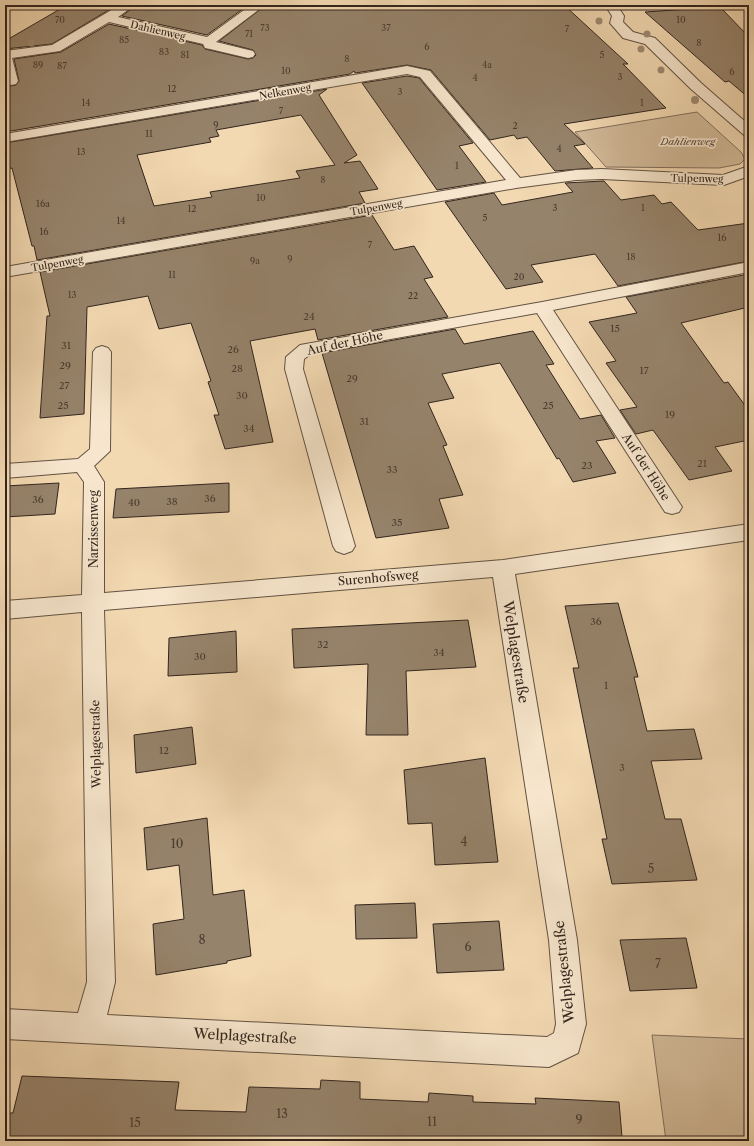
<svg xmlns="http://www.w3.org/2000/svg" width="754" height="1146" viewBox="0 0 754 1146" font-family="'Libre Caslon Text',serif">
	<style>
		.green { fill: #d2ba99; stroke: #82705c }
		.building { fill: #96836b; stroke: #32251e; fill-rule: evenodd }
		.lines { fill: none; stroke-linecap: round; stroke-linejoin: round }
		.minor-casing { stroke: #625243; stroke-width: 2 }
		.minor { fill: #f7e6cd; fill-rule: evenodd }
		.tree { fill: #9f8a72 }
		.labels { text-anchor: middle; stroke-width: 3.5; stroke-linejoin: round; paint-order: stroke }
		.far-number-label { font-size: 9px; fill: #4b3c31 }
		.far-street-label { font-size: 10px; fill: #32251e; stroke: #f7e6cd }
		.far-park-label { font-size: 10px; font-style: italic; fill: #5a4a3d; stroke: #f7e6cd }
		.number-label { font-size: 10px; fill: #4b3c31 }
		.street-label { font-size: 12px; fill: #32251e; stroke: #f7e6cd }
		.near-number-label { font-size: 12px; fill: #4b3c31 }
		.near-street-label { font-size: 14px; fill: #32251e; stroke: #f7e6cd }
	</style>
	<rect width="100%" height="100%" fill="#f3d9b2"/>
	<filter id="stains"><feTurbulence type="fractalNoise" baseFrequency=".005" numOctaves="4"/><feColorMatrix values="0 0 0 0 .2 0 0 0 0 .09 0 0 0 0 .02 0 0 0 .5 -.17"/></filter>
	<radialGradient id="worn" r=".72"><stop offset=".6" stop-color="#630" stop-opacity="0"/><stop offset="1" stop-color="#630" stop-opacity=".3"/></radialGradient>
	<path class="green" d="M697,112L741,152L745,159L740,164L719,168L606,167L575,132Z
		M652,1035L749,1039V1141H666Z"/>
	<path class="building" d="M67,5H117L52,44L5,49V41Z
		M136,5H248L207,35L122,16Z
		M266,5H564L628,64H623L666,108L564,124L585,144L574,146L593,168L555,171L527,137L517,139L514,135L490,140L431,70L407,65L355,73L354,71L350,74L5,132V84L10,86L16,85L19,81L14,59L61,52L109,24L202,45L205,49L248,59L253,58L256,55L253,50L219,41Z
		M720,7L749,37V98L729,81L725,82L645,12Z
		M407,76L419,78L473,143L459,146L486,182L437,190L362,83Z
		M327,89L319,95L357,155L344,163L360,161L378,189L359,192L365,203L37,260L34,246H32L12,168L5,169V143ZM301,115L335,165L296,171L300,178L210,192L212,197L154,206L137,155L211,142L209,138L219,136L216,130Z
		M604,181L621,200L654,195L662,204L671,202L698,230L749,223V261L618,286L595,254L531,265L543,282L506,289L445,202L494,193L502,205L573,192L565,183Z
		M372,215L394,250L414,246L433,277L424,279L448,317L318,340L315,329L250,341L273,442L225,449L214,415H219L208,382L211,381L191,323L159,329L148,296L87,307L84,414L40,418L47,316H50L40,272Z
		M749,274V307L681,323L724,383L728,382L749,411V440L715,447L732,471L689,480L653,430L636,434L620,410L637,407L606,363L616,361L589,322L637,313L626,297Z
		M455,329L464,344L533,331L554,364L546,365L580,419L601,415L615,438L596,441L616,473L573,482L559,458L557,459L500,363L442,374L454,398L428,403L447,445L443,446L463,495L439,499L449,528L376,538L322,353Z
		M59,483L55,514L5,517V486Z
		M229,483V512L113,518L116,489Z
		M618,603L638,677H634L647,731L694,729L702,759L651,761L665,819H681L697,880L612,884L602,839H607L573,668H579L565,606Z
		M468,620L476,667L406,671L408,735H366L368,664L294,668L292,629Z
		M236,631L237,672L168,676L169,638Z
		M192,727L196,764L136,773L134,735Z
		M485,758L498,862L435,865L432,823L408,824L404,770Z
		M207,818L213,895L244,890L251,956L227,961V963L156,975L153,924L184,919L179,865L147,870L144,828Z
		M415,903L417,938L356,939L355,905Z
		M499,921L504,970L437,973L433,924Z
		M686,938L697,988L630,991L620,940Z
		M22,1076L179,1082L175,1110L246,1112L249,1087L320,1089L321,1080L360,1082V1099L428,1102L429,1093L473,1096V1102L536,1104L535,1098L619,1102L622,1137H612V1141L97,1139V1141H5V1113H13Z"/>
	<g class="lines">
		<g class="minor-casing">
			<path id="minor" d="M120,5H135L118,17L207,37L251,5H265L216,42L253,51L255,54L253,57L248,58L210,49L205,48L203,44L109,22L60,51L12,58L18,81L16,84L11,85L5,82V51L52,45Z
				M605,5H617L624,16L623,22L633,32L655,38L701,83L749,125V136L744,135L691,89L645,44L623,38L610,23L612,16Z
				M407,66L430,71L520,178L576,170L602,169L723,175L749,166V176L724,185L602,179L576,180L516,188L5,277V267L506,180L420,77L407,74L5,142V134Z
				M749,262V272L553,310L682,507L679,512L672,514L665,512L537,313L312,353L304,359L303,369L355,546L352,551L344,554L336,551L333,546L285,369L286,357L300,345L542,302Z
				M102,346L108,348L111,352L110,451L94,466L104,482V593L503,560L749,524V540L515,574L577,940L586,1024L578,1053L549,1067L5,1039V1009L78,1013L87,982L82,612L5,619V601L82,595L84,482L77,472L5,478V464L78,459L90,449L93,352L96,348ZM493,577L549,940L556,1024L554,1033L547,1037L107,1015L115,982L104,610Z"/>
		</g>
		<use href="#minor" class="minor"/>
	</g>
	<g class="tree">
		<circle cx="599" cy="21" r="3.5"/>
		<circle cx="647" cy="34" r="3.5"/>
		<circle cx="31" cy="43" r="3.5"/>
		<circle cx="641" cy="49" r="3.5"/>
		<circle cx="661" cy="70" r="3.5"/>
		<circle cx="695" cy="100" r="4"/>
	</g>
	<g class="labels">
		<g class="far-number-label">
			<text x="60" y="23">70</text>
			<text x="681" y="23">10</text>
			<text x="265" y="31">73</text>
			<text x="386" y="31">37</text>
			<text x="567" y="32">7</text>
			<text x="249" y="37">71</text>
			<text x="124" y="43">85</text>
			<text x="699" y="46">8</text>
			<text x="427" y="50">6</text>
			<text x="164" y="55">83</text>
			<text x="185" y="58">81</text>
			<text x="602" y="58">5</text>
			<text x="347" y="62">8</text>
			<text x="38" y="68">89</text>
			<text x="487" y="68">4a</text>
			<text x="62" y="69">87</text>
			<text x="286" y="74">10</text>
			<text x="732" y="75">6</text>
			<text x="620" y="80">3</text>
			<text x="475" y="81">4</text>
			<text x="172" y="92">12</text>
			<text x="400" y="95">3</text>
			<text x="86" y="106">14</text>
			<text x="642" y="106">1</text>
			<text x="281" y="114">7</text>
			<text x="216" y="128">9</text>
			<text x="515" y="129">2</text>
			<text x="149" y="137">11</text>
			<text x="559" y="152">4</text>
			<text x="81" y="155">13</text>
			<text x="457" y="169">1</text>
			<text x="323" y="183">8</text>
			<text x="261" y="201">10</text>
			<text x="43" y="207">16a</text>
			<text x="555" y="211">3</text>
			<text x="643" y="211">1</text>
			<text x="192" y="212">12</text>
			<text x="485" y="221">5</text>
			<text x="121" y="224">14</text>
			<text x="44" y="235">16</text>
			<text x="722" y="241">16</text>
			<text x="370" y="248">7</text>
			<text x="631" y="260">18</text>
			<text x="290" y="262">9</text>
			<text x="255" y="264">9a</text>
			<text x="172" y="278">11</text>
			<text x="519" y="280">20</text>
			<text x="72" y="298">13</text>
			<text x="413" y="299">22</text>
		</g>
		<g class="far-street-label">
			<text transform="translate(158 30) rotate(13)" y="4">Dahlienweg</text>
			<text transform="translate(285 91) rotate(-10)" y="4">Nelkenweg</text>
			<text transform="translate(697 178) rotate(1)" y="4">Tulpenweg</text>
			<text transform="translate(376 207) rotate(-10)" y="4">Tulpenweg</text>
			<text transform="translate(57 263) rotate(-10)" y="4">Tulpenweg</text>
		</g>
		<g class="far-park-label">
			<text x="688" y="145">Dahlienweg</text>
		</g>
		<g class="number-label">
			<text x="309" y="320">24</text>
			<text x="615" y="332">15</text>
			<text x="66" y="349">31</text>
			<text x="233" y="353">26</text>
			<text x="65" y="369">29</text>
			<text x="237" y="372">28</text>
			<text x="644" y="374">17</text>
			<text x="352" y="382">29</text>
			<text x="64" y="389">27</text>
			<text x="242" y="399">30</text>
			<text x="63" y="409">25</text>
			<text x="548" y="409">25</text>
			<text x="670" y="418">19</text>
			<text x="364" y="425">31</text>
			<text x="249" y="432">34</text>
			<text x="702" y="467">21</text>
			<text x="587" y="469">23</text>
			<text x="392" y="473">33</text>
			<text x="210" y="502">36</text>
			<text x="38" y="503">36</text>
			<text x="172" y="505">38</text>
			<text x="134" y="506">40</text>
			<text x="397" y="526">35</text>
			<text x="596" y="625">36</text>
			<text x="323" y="648">32</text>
			<text x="439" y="656">34</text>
			<text x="200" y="660">30</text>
			<text x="606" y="689">1</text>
			<text x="164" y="754">12</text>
			<text x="622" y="771">3</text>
		</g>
		<g class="street-label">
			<text transform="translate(345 343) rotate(-12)" y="4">Auf der Höhe</text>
			<text transform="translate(646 467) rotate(57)" y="4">Auf der Höhe</text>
			<text transform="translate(94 529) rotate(-90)" y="4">Narzissenweg</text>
			<text transform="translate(378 578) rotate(-5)" y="4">Surenhofsweg</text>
			<text transform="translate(96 744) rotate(-91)" y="4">Welplagestraße</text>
		</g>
		<g class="near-number-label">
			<text x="464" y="846">4</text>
			<text x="177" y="848">10</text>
			<text x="651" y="873">5</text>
			<text x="202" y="944">8</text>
			<text x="468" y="951">6</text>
			<text x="658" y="968">7</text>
			<text x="282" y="1118">13</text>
			<text x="579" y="1124">9</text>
			<text x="432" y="1126">11</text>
			<text x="135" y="1127">15</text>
		</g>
		<g class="near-street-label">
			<text transform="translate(516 652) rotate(81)" y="5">Welplagestraße</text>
			<text transform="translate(564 972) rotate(-96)" y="5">Welplagestraße</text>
			<text transform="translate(245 1036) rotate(3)" y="5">Welplagestraße</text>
		</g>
	</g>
	<rect width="754" height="1146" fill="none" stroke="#f3d9b2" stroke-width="20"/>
	<rect x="6" y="6" width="742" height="1134" fill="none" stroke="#32251e" stroke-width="2"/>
	<rect x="10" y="10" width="734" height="1126" fill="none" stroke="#32251e"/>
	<rect width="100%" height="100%" filter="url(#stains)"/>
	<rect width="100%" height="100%" fill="url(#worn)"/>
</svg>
